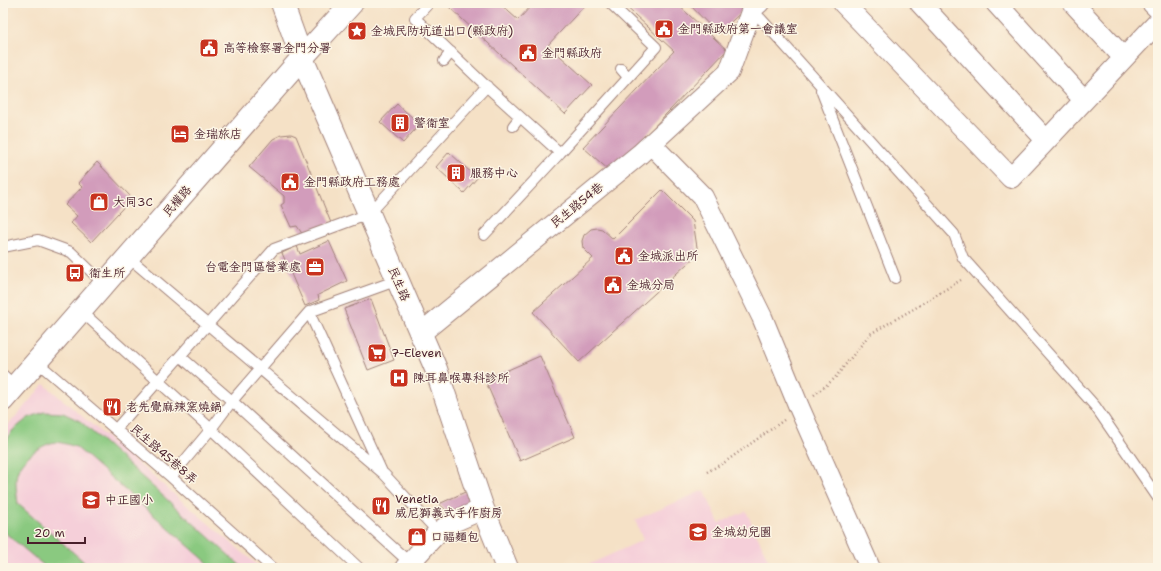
<svg xmlns="http://www.w3.org/2000/svg" width="1161" height="571" viewBox="0 0 1161 571" font-family="'Shantell Sans','LXGW WenKai TC',sans-serif">
	<style>
		.built { fill: #f5cfd9 }
		.green { fill: #8ac980; stroke: #6a7456 }
		.building { fill: #d29cbb }
		.lines { fill: none; stroke-linecap: round; stroke-linejoin: round }
		.service-casing { stroke: #a08078; stroke-width: 12 }
		.minor-casing { stroke: #a08078; stroke-width: 22 }
		.tertiary-casing { stroke: #a08078; stroke-width: 24 }
		.secondary-casing { stroke: #a08078; stroke-width: 24 }
		.path { stroke: #a08078; stroke-width: 2.5; stroke-dasharray: 1 3; stroke-linecap: butt }
		.service { stroke: #fff; stroke-width: 10 }
		.minor { stroke: #fff; stroke-width: 20 }
		.tertiary { stroke: #fff; stroke-width: 22 }
		.secondary { stroke: #fff; stroke-width: 22 }
		.labels { text-anchor: middle; stroke-width: 3; stroke-linejoin: round; paint-order: stroke }
		.poi-label { font-size: 12px; fill: #4a1f2b; stroke: #fcf5e5; text-anchor: start }
		.street-label { font-size: 12px; fill: #4a1f2b; stroke: #fcf5e5 }
	</style>
	<rect width="100%" height="100%" fill="#fcf5e5"/>
	<filter id="ink" filterUnits="userSpaceOnUse"><feTurbulence type="fractalNoise" baseFrequency=".025" numOctaves="2"/><feDisplacementMap in="SourceGraphic" scale="8" xChannelSelector="R" yChannelSelector="G"/><feConvolveMatrix kernelMatrix="1 2 1 2 8 2 1 2 1" color-interpolation-filters="sRGB"/></filter>
	<filter id="wash" filterUnits="userSpaceOnUse"><feTurbulence type="fractalNoise" baseFrequency=".012" numOctaves="4" result="noise"/><feDisplacementMap in="SourceGraphic" scale="16" xChannelSelector="R" yChannelSelector="G"/><feGaussianBlur stdDeviation="0.9" result="paint"/><feColorMatrix in="noise" values="0 0 0 0 0 0 0 0 0 0 0 0 0 0 0 0 0 1.4 0 .05"/><feComposite in="paint" operator="in"/></filter>
	<g filter="url(#wash)">
		<rect width="100%" height="100%" fill="#f5e1c6"/>
		<path class="built" d="M44,384L261,568H3V431Z
			M704,490L719,523L746,511L772,568H581L643,540L635,520Z"/>
		<path class="green" d="M44,412L63,413L80,421L243,568H209L208,563L76,447C70,445 63,443 57,442C45,442 22,458 18,470C14,478 17,495 18,504L91,568H47L3,531V447L12,431L28,418Z"/>
		<g id="blocks">
			<path class="building" d="M453,3H499L518,20L534,3H587L548,45L592,85L565,114L449,7Z
				M622,3H676L727,50L611,172L583,147L674,51Z
				M688,3H743L747,7L718,34Z
				M397,104L420,124L403,143L380,122Z
				M291,134L296,136L331,223L303,235L297,226L291,227L281,205L284,203V196L249,167L273,139L281,135Z
				M449,152L477,178L464,193L436,167Z
				M97,162L132,198L91,242L71,223L77,216L65,205L82,187L78,183Z
				M662,190L693,221L698,254L579,362L533,312L593,258L583,248L582,241L584,235L591,229L597,228L602,229L613,239Z
				M329,241L347,281L318,295L319,300L305,306L282,253L297,246L300,254Z
				M371,299L394,360L368,370L344,309Z
				M540,356L575,437L520,461L485,380Z
				M476,487L478,491L459,522L439,504Z"/>
		</g>
	</g>
	<g filter="url(#ink)">
		<use href="#blocks" fill-opacity="0" stroke="#a08078" stroke-width="1"/>
		<g class="lines">
			<g class="service-casing">
				<path id="service" d="M429,3L415,18L484,84L560,153L656,47L610,3
					M752,9L954,234L963,258L1095,406L1158,498
					M444,61L451,52
					M621,69L628,77
					M821,90L895,278
					M513,126L520,117
					M484,235L560,153
					M3,247L38,240L71,252L104,284
					M128,257L384,474L438,532
					M81,311L211,429L359,568
					M309,312L382,472
					M180,356L232,401L410,563
					M37,362L171,477L272,568
					M3,375L15,386
					M116,429L274,249L369,214L487,86
					M171,477L211,429L232,401L309,312L398,280"/>
			</g>
			<g class="minor-casing">
				<path id="minor" d="M843,3L1011,178L1158,22
					M920,3L1046,140
					M996,3L1084,100
					M1073,3L1124,58
					M1152,3L1158,9
					M651,144L703,197L762,317L799,407L870,568
					M421,333L640,154L729,72L752,9L759,3
					M405,568L438,532L453,522L483,509"/>
			</g>
			<g class="tertiary-casing">
				<path id="tertiary" d="M282,3L302,58"/>
			</g>
			<g class="secondary-casing">
				<path id="secondary" d="M302,58L436,369L483,509L507,568
					M3,400L302,58L352,3"/>
			</g>
			<path class="path" d="M814,395L834,379L870,334L917,307L961,280L962,278
				M707,472L725,462L784,420"/>
			<use href="#service" class="service"/>
			<use href="#minor" class="minor"/>
			<use href="#tertiary" class="tertiary"/>
			<use href="#secondary" class="secondary"/>
		</g>
	</g>
	<defs>
		<g id="civic-square" transform="scale(1)"><rect x="-9" y="-9" width="18" height="18" rx="4" fill="#c8321e" stroke="#fcf5e5"/><path d="M-.6-6.5H3V-4.5H.6V-3L4-1V1h2V6H-6V1h2V-1L-.6-3ZM-1.2 2.5V6h2.4V2.5Z" fill="#fff"/></g>
		<g id="sight-square" transform="scale(1)"><rect x="-9" y="-9" width="18" height="18" rx="4" fill="#c8321e" stroke="#fcf5e5"/><path d="M0-6L1.8-2.2L6-1.7L2.9 1.2L3.7 5.4L0 3.3L-3.7 5.4L-2.9 1.2L-6-1.7L-1.8-2.2Z" fill="#fff"/></g>
		<g id="building-square" transform="scale(1)"><rect x="-9" y="-9" width="18" height="18" rx="4" fill="#c8321e" stroke="#fcf5e5"/><path d="M-4-6H4V6H1V3H-1V6H-4ZM-2.5-4.3h1.7v1.8h-1.7ZM.8-4.3h1.7v1.8H.8ZM-2.5-1h1.7V.8h-1.7ZM.8-1h1.7V.8H.8Z" fill="#fff"/></g>
		<g id="hotel-square" transform="scale(1)"><rect x="-9" y="-9" width="18" height="18" rx="4" fill="#c8321e" stroke="#fcf5e5"/><path d="M-6-4.5h1.5V1H6V5H4.5V3h-9V5H-6ZM-4 0a1.8 1.8 0 1 1 3.6 0ZM.5 0V-2.5h3Q6-2.5 6 0Z" fill="#fff"/></g>
		<g id="shop-square" transform="scale(1)"><rect x="-9" y="-9" width="18" height="18" rx="4" fill="#c8321e" stroke="#fcf5e5"/><path d="M-5-2.5h2.3a2.7 3.5 0 0 1 5.4 0H5L5.5 6h-11ZM-1.5-2.5h3a1.5 2.3 0 0 0-3 0Z" fill="#fff"/></g>
		<g id="office-square" transform="scale(1)"><rect x="-9" y="-9" width="18" height="18" rx="4" fill="#c8321e" stroke="#fcf5e5"/><path d="M-6-3h4V-5.5h4V-3h4V5H-6ZM-1-4.5V-3h2v-1.5ZM-6 0V1H6V0Z" fill="#fff"/></g>
		<g id="bus-square" transform="scale(1)"><rect x="-9" y="-9" width="18" height="18" rx="4" fill="#c8321e" stroke="#fcf5e5"/><path d="M-5-6H5V4H4V6H2V4H-2V6H-4V4H-5ZM-3.5-4V0h7V-4ZM-3.5 1.2v1.5H-2V1.2ZM2 1.2v1.5H3.5V1.2Z" fill="#fff"/></g>
		<g id="supermarket-square" transform="scale(1)"><rect x="-9" y="-9" width="18" height="18" rx="4" fill="#c8321e" stroke="#fcf5e5"/><path d="M-6-5.5h2.5l.6 2H6L4.5 2H-2.5L-4.4-4H-6ZM-1.5 3.2a1.3 1.3 0 1 0 .1 0ZM3 3.2a1.3 1.3 0 1 0 .1 0Z" fill="#fff"/></g>
		<g id="hospital-square" transform="scale(1)"><rect x="-9" y="-9" width="18" height="18" rx="4" fill="#c8321e" stroke="#fcf5e5"/><path d="M-5-5h3v3.5h4V-5h3V5h-3V1.5h-4V5h-3Z" fill="#fff"/></g>
		<g id="restaurant-square" transform="scale(1)"><rect x="-9" y="-9" width="18" height="18" rx="4" fill="#c8321e" stroke="#fcf5e5"/><path d="M-5-6h1v4h1v-4h1v4h1v-4h1v5L-1.5 .5V6h-2V.5L-5-1ZM5-6V6H3V1.5H1.5Q1.5-4 5-6Z" fill="#fff"/></g>
		<g id="school-square" transform="scale(1)"><rect x="-9" y="-9" width="18" height="18" rx="4" fill="#c8321e" stroke="#fcf5e5"/><path d="M0-5L7-2L0 1L-7-2ZM-4 1L0 2.5L4 1V4Q0 6-4 4Z" fill="#fff"/></g>
	</defs>
	<g fill-rule="evenodd">
		<use href="#civic-square" x="664" y="29"/>
		<use href="#sight-square" x="357" y="31"/>
		<use href="#civic-square" x="209" y="48"/>
		<use href="#civic-square" x="528" y="53"/>
		<use href="#building-square" x="400" y="123"/>
		<use href="#hotel-square" x="180" y="134"/>
		<use href="#building-square" x="456" y="173"/>
		<use href="#civic-square" x="290" y="182"/>
		<use href="#shop-square" x="99" y="202"/>
		<use href="#civic-square" x="624" y="256"/>
		<use href="#office-square" x="315" y="267"/>
		<use href="#bus-square" x="75" y="273"/>
		<use href="#civic-square" x="613" y="285"/>
		<use href="#supermarket-square" x="377" y="353"/>
		<use href="#hospital-square" x="399" y="378"/>
		<use href="#restaurant-square" x="112" y="407"/>
		<use href="#school-square" x="91" y="500"/>
		<use href="#restaurant-square" x="381" y="506"/>
		<use href="#school-square" x="698" y="532"/>
		<use href="#shop-square" x="417" y="537"/>
	</g>
	<g class="labels">
		<g class="poi-label">
			<text x="678" y="33">金門縣政府第一會議室</text>
			<text x="371" y="35">金城民防坑道出口(縣政府)</text>
			<text x="223" y="52">高等檢察署金門分署</text>
			<text x="542" y="57">金門縣政府</text>
			<text x="414" y="127">警衛室</text>
			<text x="194" y="138">金瑞旅店</text>
			<text x="470" y="177">服務中心</text>
			<text x="304" y="186">金門縣政府工務處</text>
			<text x="113" y="206">大同3C</text>
			<text x="638" y="260">金城派出所</text>
			<text x="301" y="271" text-anchor="end">台電金門區營業處</text>
			<text x="89" y="277">衛生所</text>
			<text x="627" y="289">金城分局</text>
			<text x="391" y="357">7-Eleven</text>
			<text x="413" y="382">陳耳鼻喉專科診所</text>
			<text x="126" y="411">老先覺麻辣窯燒鍋</text>
			<text x="395" y="503">Venetia<tspan x="395" dy="14">威尼獅義式手作廚房</tspan></text>
			<text x="105" y="504">中正國小</text>
			<text x="712" y="536">金城幼兒園</text>
			<text x="431" y="541">口福麵包</text>
		</g>
		<g class="street-label">
			<text transform="translate(177 201) rotate(-49)" y="4">民權路</text>
			<text transform="translate(577 205) rotate(-39)" y="4">民生路54巷</text>
			<text transform="translate(399 284) rotate(67)" y="4">民生路</text>
			<text transform="translate(164 454) rotate(41)" y="4">民生路45巷8弄</text>
		</g>
	</g>
	<rect width="1161" height="571" fill="none" stroke="#fcf5e5" stroke-width="16"/>
	<path d="M28 537v6h57v-6" fill="none" stroke="#4a1f2b" stroke-width="2"/>
	<text x="34" y="537" font-size="12" fill="#4a1f2b" stroke="#fcf5e5" stroke-width="3" paint-order="stroke">20 m</text>
</svg>
